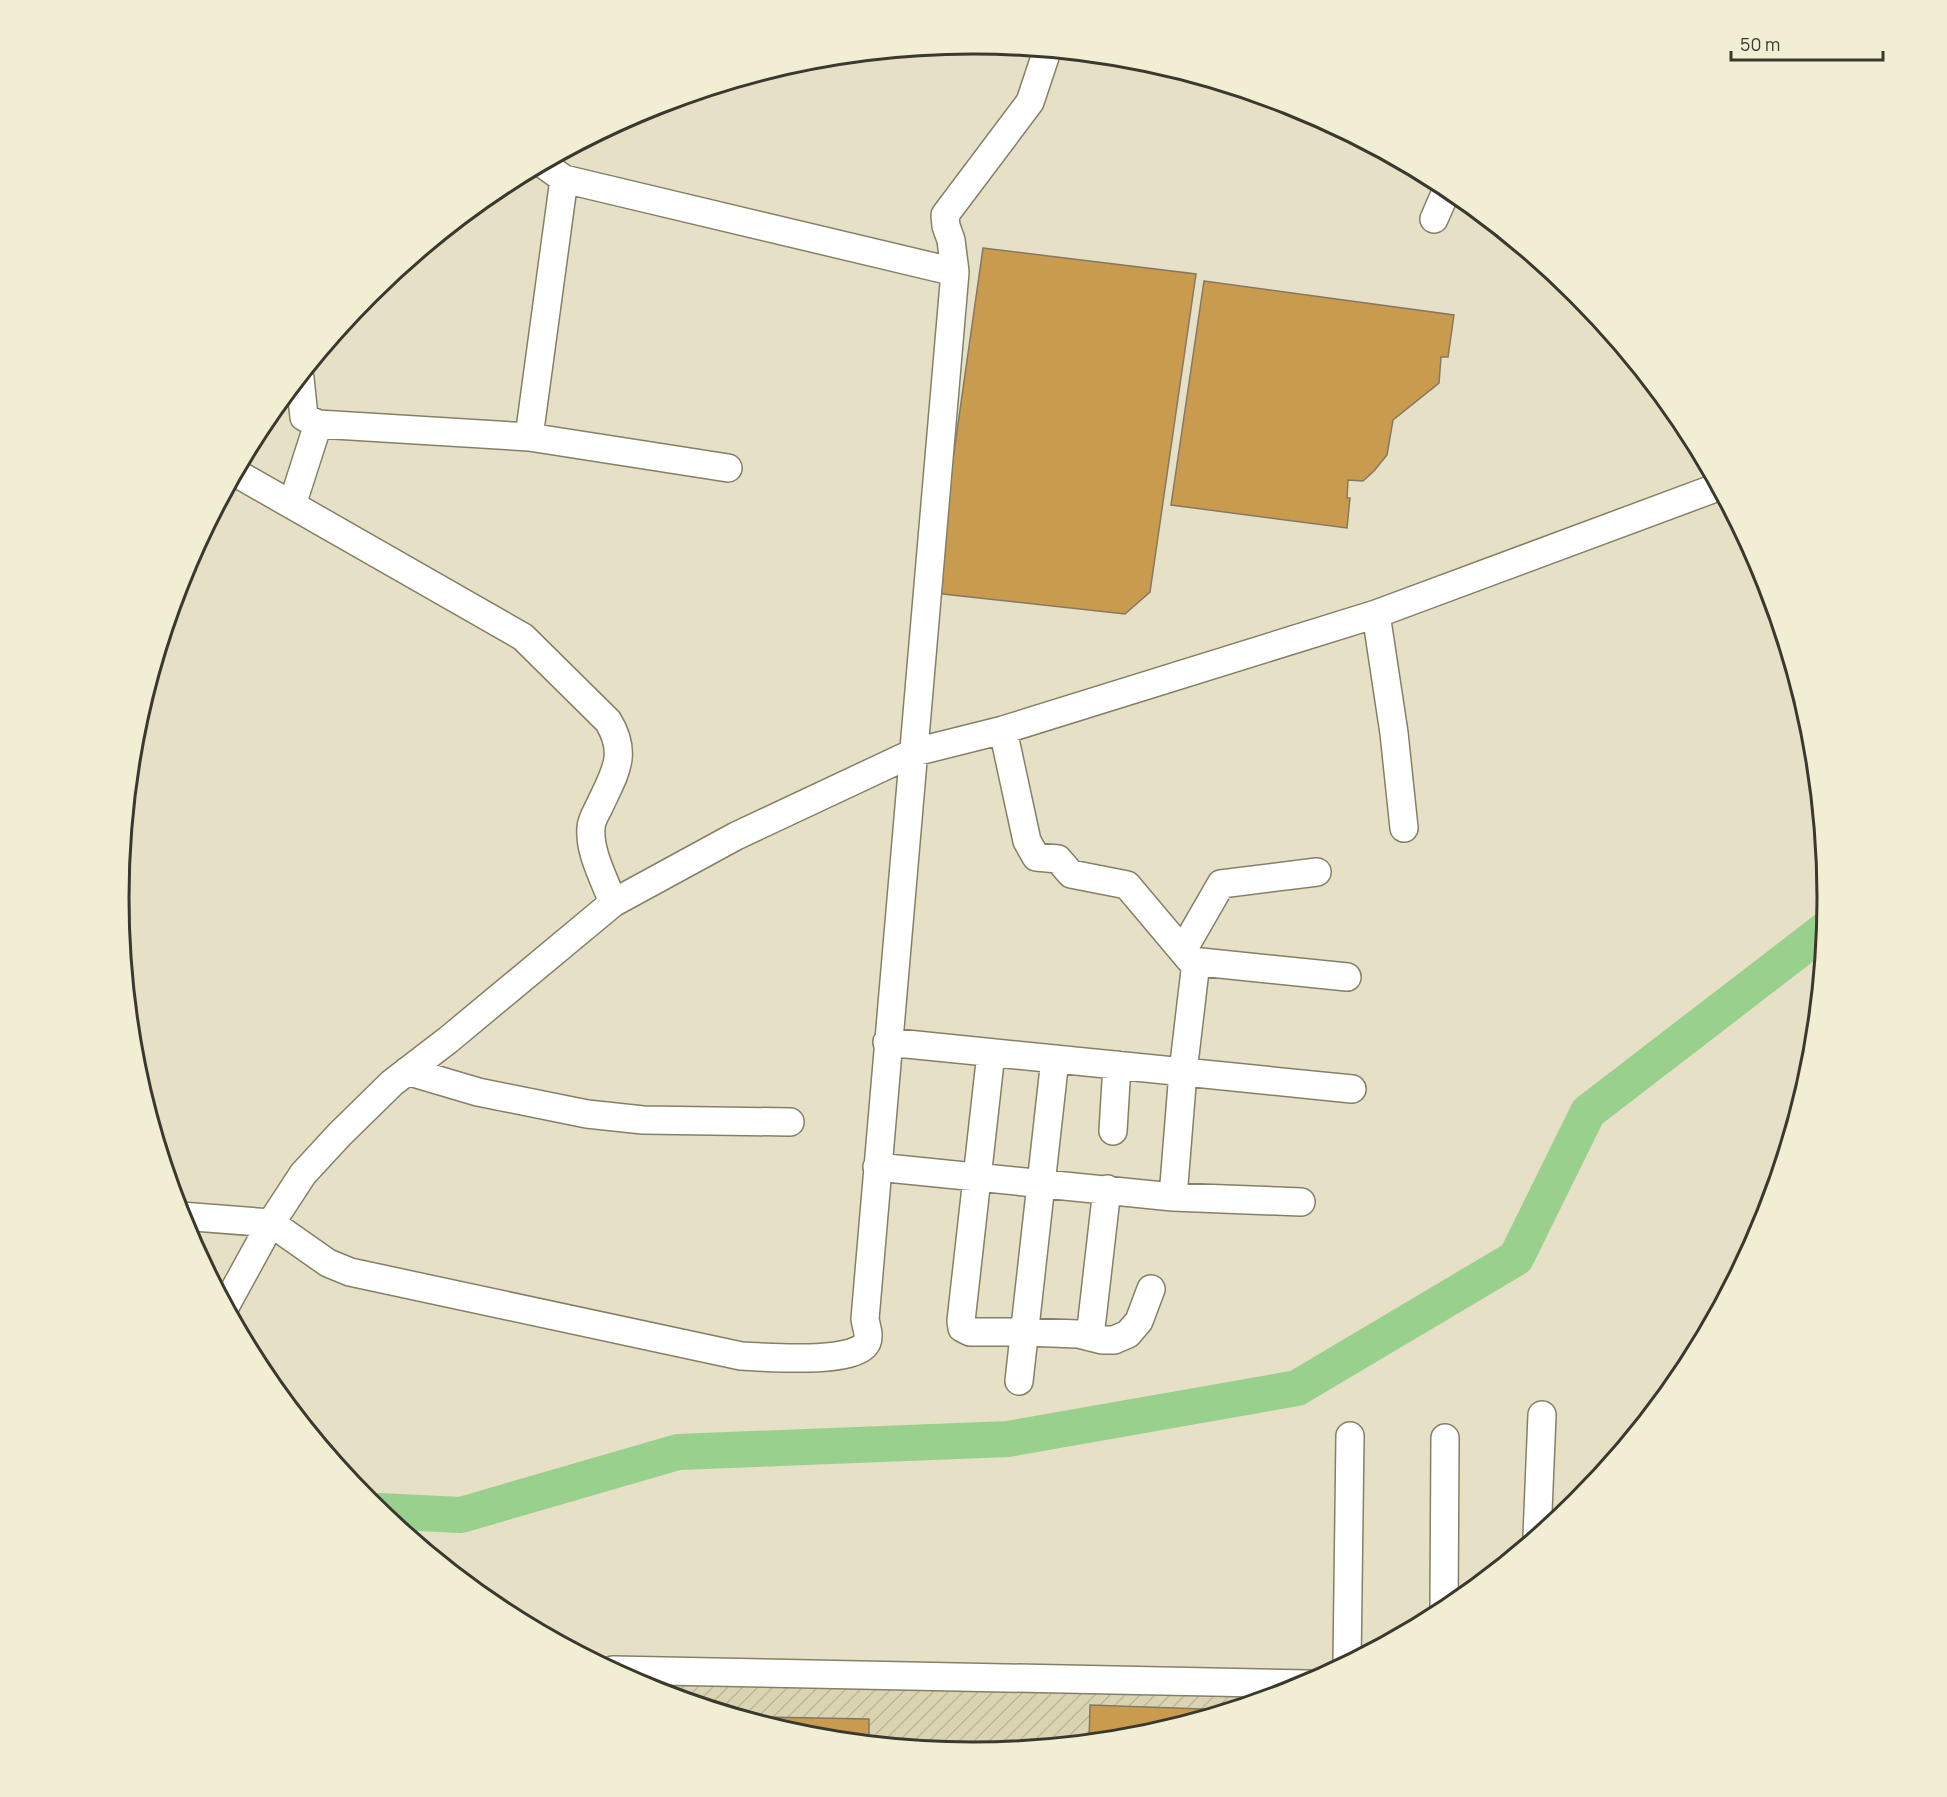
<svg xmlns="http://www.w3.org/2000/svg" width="1947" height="1797" viewBox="0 0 1947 1797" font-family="Manrope,sans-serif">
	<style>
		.industrial { fill: url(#industrial-furrows) }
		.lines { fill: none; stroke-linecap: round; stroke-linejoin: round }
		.river { stroke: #99d08e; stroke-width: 36 }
		.building { fill: #c89b4f; stroke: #867863; stroke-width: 1.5 }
		.minor-casing { stroke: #848067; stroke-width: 30 }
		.minor { stroke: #fff; stroke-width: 27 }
		.rim { fill: none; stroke: #3b392e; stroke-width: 3 }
	</style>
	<defs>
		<pattern id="industrial-furrows" width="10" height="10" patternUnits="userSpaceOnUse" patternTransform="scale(1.5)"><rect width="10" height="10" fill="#dad4b2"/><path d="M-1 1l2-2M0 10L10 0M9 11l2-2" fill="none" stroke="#bcb799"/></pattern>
	</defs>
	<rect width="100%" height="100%" fill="#e5e0c6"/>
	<path class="industrial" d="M632,1681L1284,1693L1140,1737L973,1753L806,1737L646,1688Z"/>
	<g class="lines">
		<path class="river" d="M379,1511L461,1515L678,1452L1008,1439L1297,1388L1516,1258L1588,1112L1826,929"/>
	</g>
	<path class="building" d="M983,248L1196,274L1150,592L1125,614L934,593Z
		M1204,281L1454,315L1448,357H1441L1439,383L1393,420L1387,455L1374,471L1363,481L1348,480L1347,498H1350L1347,528L1171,505Z
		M1090,1705L1231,1710L1140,1737L1089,1742Z
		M759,1717L869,1719V1743L806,1737L759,1723Z"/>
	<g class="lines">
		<g class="minor-casing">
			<path id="minor" d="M1434,219L1448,187
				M955,272L951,240L946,226L945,215L1030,102L1047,51
				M318,424L529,437L728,468
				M529,437L564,179
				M236,473L523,637L608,721C629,755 614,774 599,807C596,813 591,821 591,828C589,853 605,880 613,903
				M292,505L318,424L304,417L300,378
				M1376,614L1394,733L1404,828
				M1003,730L1027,841L1036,857L1058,859L1071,874L1127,885L1191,961L1347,977
				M1183,950L1221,884L1317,872
				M887,1042L1352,1089
				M991,1053L961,1321L962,1328L970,1332H1025L1078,1334L1102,1340H1114L1128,1334L1139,1321L1151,1289
				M407,1071L478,1092L587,1114L643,1120L790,1122
				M1113,1131L1117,1065
				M877,1167L1173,1197L1301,1202
				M1173,1197L1183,1072L1196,962
				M181,1216L271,1223L328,1263L350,1272L741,1356C764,1357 857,1365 867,1342C870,1335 866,1326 865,1319C894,970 926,621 955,272L564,179L543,164
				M226,1305L271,1223L303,1174L340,1134L392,1083L448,1040L613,903L736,836L915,752L1003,730L1376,614L1718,487
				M1090,1337L1107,1189
				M1019,1381L1055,1059
				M1537,1536L1542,1415
				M1444,1612L1445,1438
				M1347,1664L1350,1436
				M613,1670L1308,1684"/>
		</g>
		<use href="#minor" class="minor"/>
	</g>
	<path d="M0 0H1947V1797H0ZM129 898a844 844 0 1 1 1688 0a844 844 0 1 1-1688 0Z" fill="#f2eed3" fill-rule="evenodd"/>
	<path class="rim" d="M129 898a844 844 0 1 1 1688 0a844 844 0 1 1-1688 0Z"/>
	<path d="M1731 51v9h152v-9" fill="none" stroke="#3b392e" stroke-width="3"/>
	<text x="1740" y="51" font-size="18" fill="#3b392e" stroke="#f2eed3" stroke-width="4.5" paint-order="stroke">50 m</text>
</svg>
